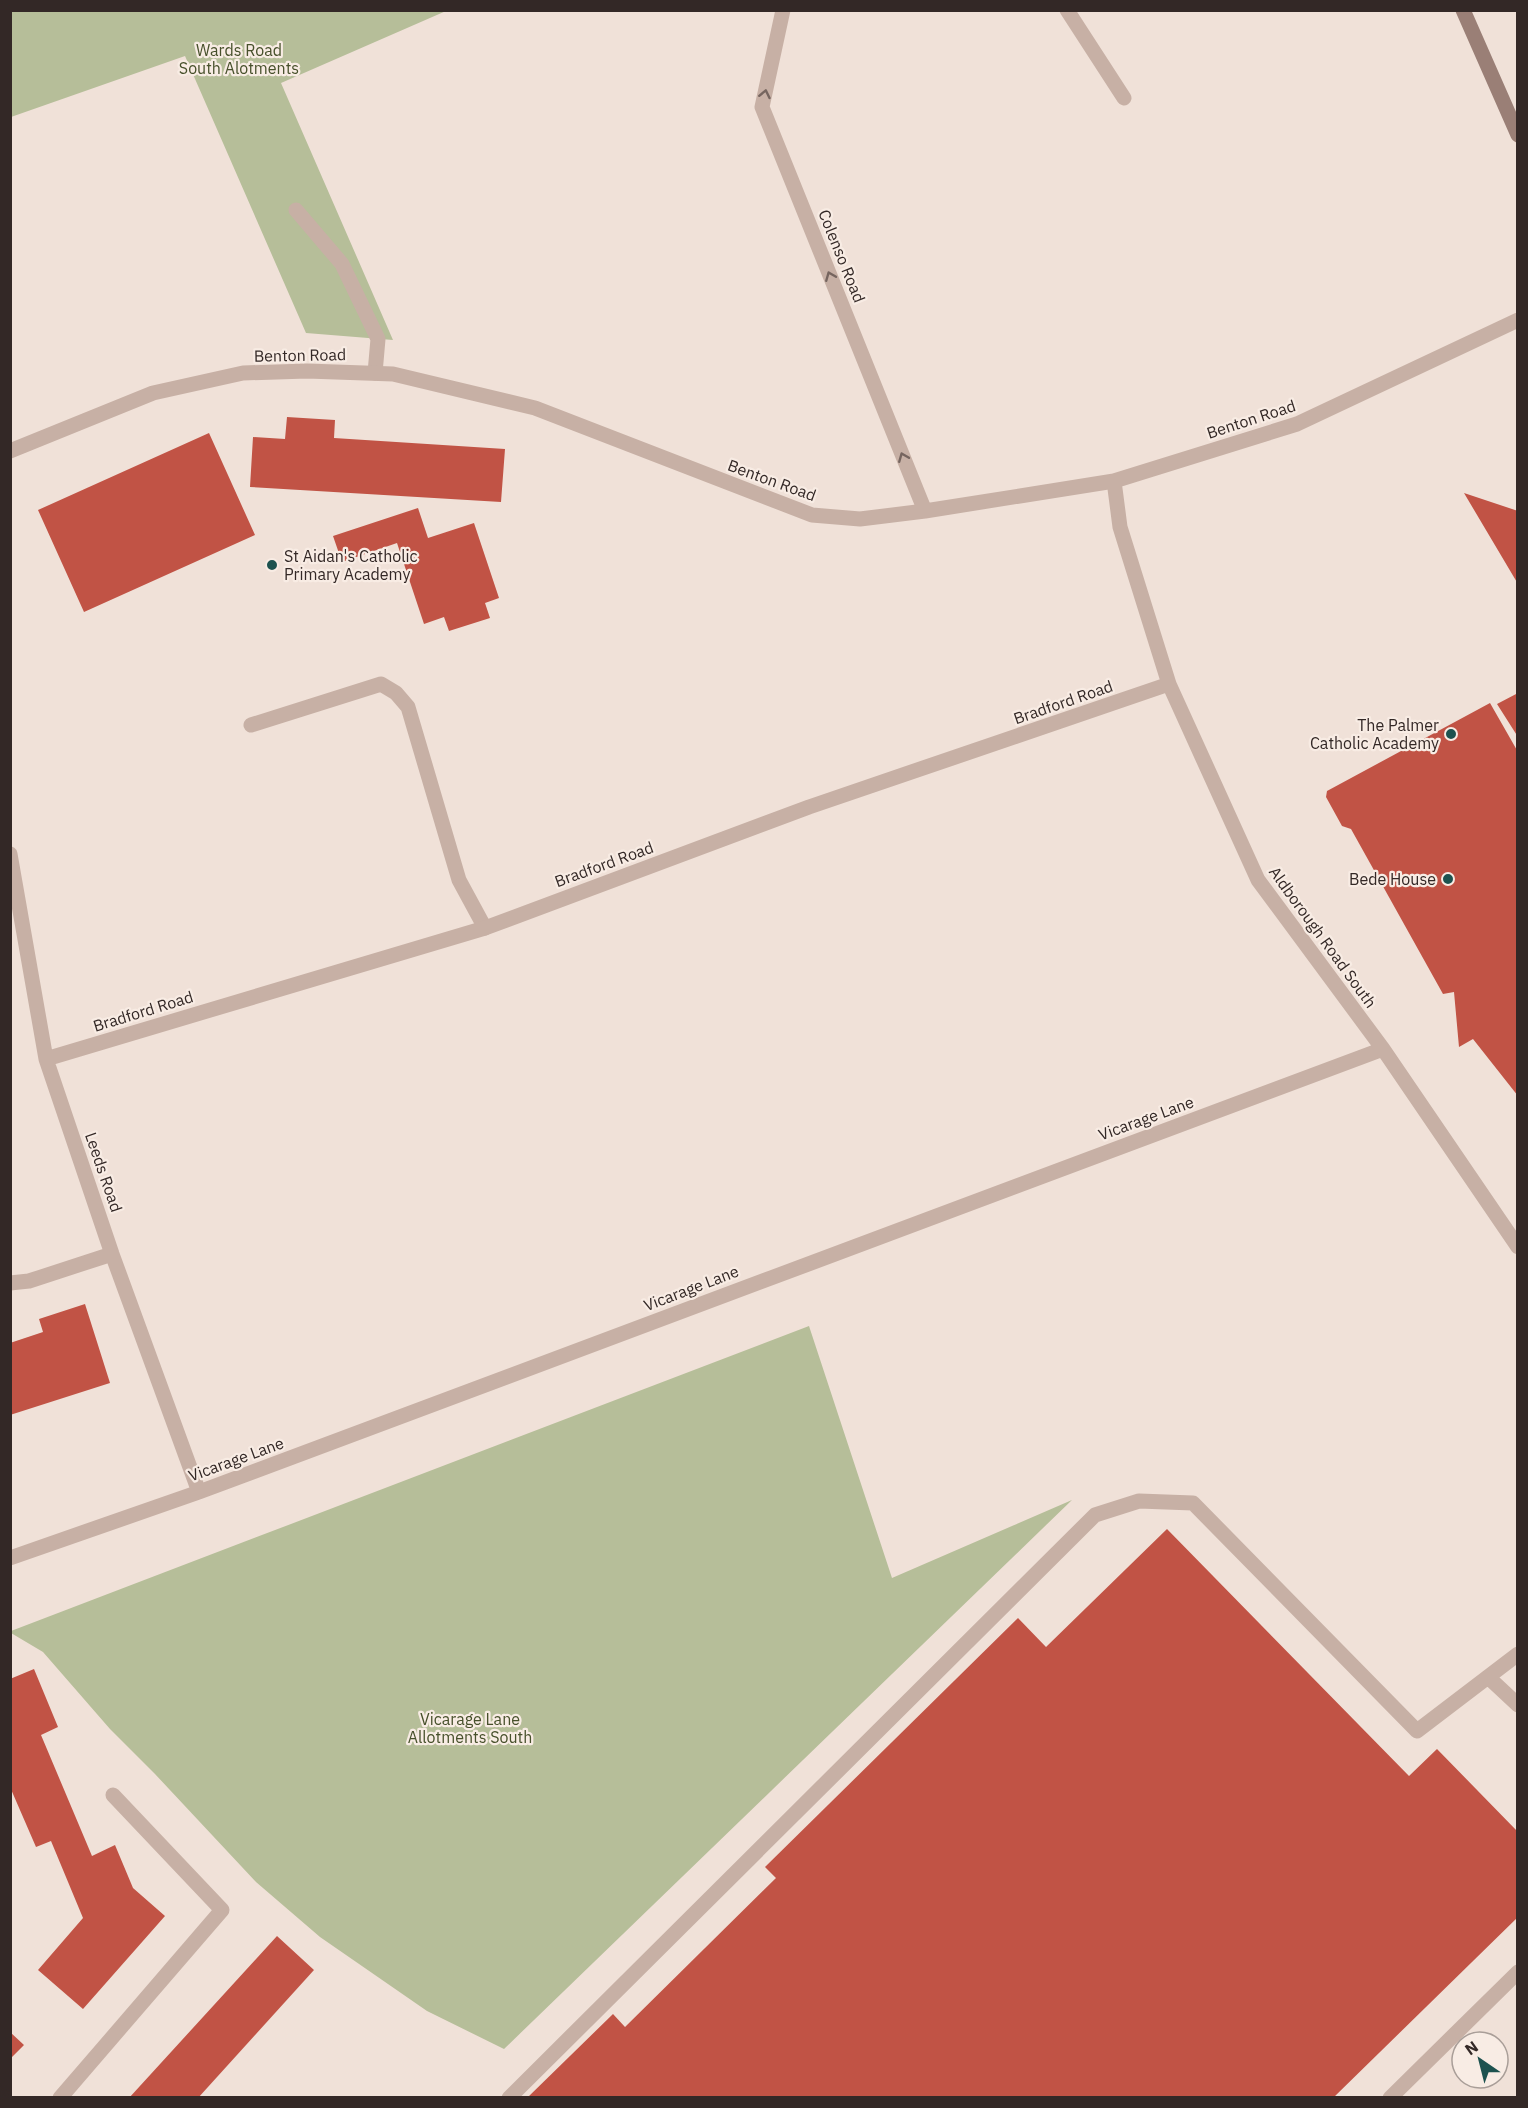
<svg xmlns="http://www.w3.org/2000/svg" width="1528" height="2108" viewBox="0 0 1528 2108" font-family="'IBM Plex Sans',sans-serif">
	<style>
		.green { fill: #b6be99 }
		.building { fill: #c15345 }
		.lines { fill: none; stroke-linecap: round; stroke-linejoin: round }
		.lane { stroke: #c7b0a5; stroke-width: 15 }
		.street { stroke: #c7b0a5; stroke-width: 15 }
		.secondary { stroke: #9a7f76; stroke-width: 15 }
		.oneway { stroke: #76655f }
		.poi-dot { fill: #1d524f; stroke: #f8ece4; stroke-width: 2 }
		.labels { text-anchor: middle; stroke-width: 4.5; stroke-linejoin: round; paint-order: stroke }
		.park-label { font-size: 16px; fill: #47502b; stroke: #f8ece4 }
		.street-label { font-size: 16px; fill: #332826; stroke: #f8ece4 }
		.poi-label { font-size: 16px; fill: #332826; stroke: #f8ece4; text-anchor: end }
	</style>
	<rect width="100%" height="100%" fill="#f0e1d8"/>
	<path class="green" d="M10,11H446L281,83L393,340L306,333L185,56L11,117Z
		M809,1326L892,1578L1072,1500L504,2049L427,2011L320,1937L256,1882L155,1774L110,1729L43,1652L11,1633V1631Z"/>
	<path class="building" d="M287,417L335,420L334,438L505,449L501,502L250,487L253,437L285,439Z
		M209,433L255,535L84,612L38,510Z
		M1464,493L1518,511V584Z
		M418,508L428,538L474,523L499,598L485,603L490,618L449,631L444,617L424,624L397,543L342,562L333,536Z
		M1518,693V737L1497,704Z
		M1490,703L1518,752V1096L1473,1039L1459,1047L1454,992L1443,994L1351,829L1342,826L1326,797L1327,791Z
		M85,1304L110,1383L10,1415V1343L43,1332L39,1319Z
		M1167,1529L1409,1776L1437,1749L1518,1832V1917L1333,2098H527L613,2014L625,2027L776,1878L765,1867L1018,1618L1046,1647Z
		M34,1669L58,1727L41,1735L92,1856L115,1845L133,1888L165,1916L83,2009L38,1970L83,1918L51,1841L36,1847L10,1787V1679Z
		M277,1936L314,1970L198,2098H129Z
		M10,2032L24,2045L10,2059Z"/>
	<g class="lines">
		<path class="lane" d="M1067,10L1124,98
			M296,210L342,264L378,339L375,373
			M251,725L381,684L396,693L408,707L459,880L485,928
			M1488,1677L1518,1705
			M509,2098L1095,1515L1139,1501L1193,1503L1417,1731L1518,1654
			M1390,2098L1518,1972"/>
		<path class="street" d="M783,10L762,107L925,511
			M10,451L153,393L243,373L307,371L393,374L535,408L812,515L860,519L925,511L1114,481L1297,424L1518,320
			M1114,481L1120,527L1169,684L1258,880L1383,1049L1518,1247
			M10,854L46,1059L112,1254L199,1492
			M46,1059L485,928L809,807L1169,684
			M10,1283L29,1281L112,1254
			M10,1558L199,1492L1383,1049
			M60,2098L222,1910L113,1795"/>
		<path class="secondary" d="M1463,10L1518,135"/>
	</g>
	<defs><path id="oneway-chevron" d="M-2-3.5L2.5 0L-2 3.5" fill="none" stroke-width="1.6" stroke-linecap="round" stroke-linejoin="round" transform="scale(1.5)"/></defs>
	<g class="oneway">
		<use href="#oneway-chevron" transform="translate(765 94) rotate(-78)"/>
		<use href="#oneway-chevron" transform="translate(830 276) rotate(-112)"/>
		<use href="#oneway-chevron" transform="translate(903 457) rotate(-112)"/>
	</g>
	<g class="poi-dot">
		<circle cx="272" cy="565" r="6"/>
		<circle cx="1451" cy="734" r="6"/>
		<circle cx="1448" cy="879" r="6"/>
	</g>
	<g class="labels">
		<g class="park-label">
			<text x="239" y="56">Wards Road<tspan x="239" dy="18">South Alotments</tspan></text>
			<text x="470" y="1725">Vicarage Lane<tspan x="470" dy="18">Allotments South</tspan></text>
		</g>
		<g class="street-label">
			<text transform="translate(842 256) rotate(68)" y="6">Colenso Road</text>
			<text transform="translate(300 355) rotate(-1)" y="6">Benton Road</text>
			<text transform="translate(1251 419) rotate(-18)" y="6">Benton Road</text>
			<text transform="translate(772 480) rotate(20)" y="6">Benton Road</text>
			<text transform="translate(1063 702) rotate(-19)" y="6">Bradford Road</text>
			<text transform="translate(604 864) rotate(-20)" y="6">Bradford Road</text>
			<text transform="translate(1323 937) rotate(54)" y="6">Aldborough Road South</text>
			<text transform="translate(143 1011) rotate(-17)" y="6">Bradford Road</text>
			<text transform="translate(1146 1118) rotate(-20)" y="6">Vicarage Lane</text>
			<text transform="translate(104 1172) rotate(71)" y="6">Leeds Road</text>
			<text transform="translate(691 1288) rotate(-21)" y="6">Vicarage Lane</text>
			<text transform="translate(236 1459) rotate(-20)" y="6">Vicarage Lane</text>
		</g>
		<g class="poi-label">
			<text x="284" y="562" text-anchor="start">St Aidan's Catholic<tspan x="284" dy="18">Primary Academy</tspan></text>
			<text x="1439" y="731">The Palmer<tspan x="1439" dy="18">Catholic Academy</tspan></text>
			<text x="1436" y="885">Bede House</text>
		</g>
	</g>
	<rect width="1528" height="2108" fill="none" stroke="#332826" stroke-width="24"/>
	<g transform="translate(1480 2060) rotate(325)"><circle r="28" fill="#f8ece4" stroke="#a99e98" stroke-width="1.5"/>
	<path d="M0-4.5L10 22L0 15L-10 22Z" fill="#1d524f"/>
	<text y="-9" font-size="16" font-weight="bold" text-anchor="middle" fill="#332826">N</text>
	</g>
</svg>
